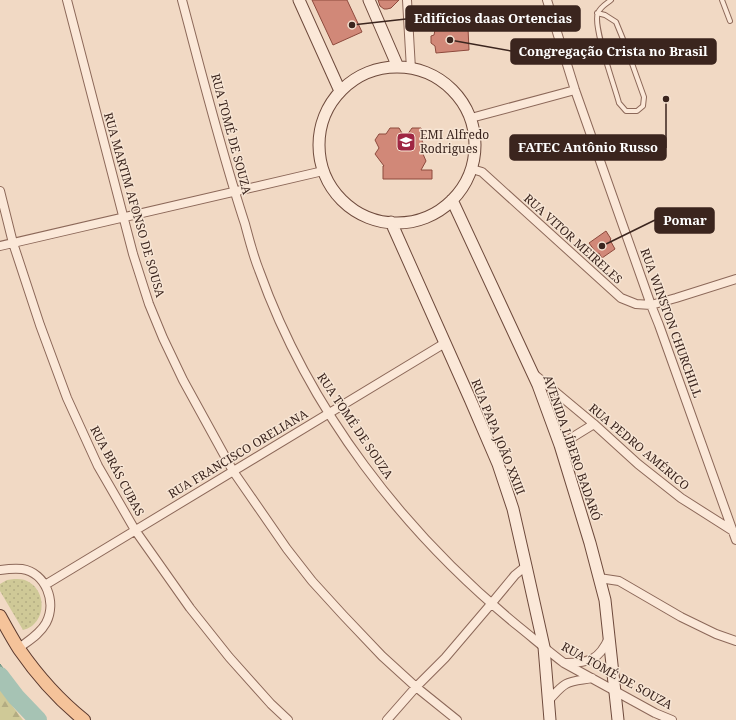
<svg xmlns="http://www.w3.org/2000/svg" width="736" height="720" viewBox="0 0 736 720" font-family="'Noto Serif',serif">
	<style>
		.grass { fill: url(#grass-dots) }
		.forest { fill: url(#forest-firs) }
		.water { fill: #a6c3b4; stroke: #6c9280 }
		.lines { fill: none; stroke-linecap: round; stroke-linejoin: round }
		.river { stroke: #a6c3b4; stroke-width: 18 }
		.building { fill: #d18878; stroke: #8d4a3d }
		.lane-casing { stroke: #8c6859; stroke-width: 6 }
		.street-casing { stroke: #8c6859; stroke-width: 10 }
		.secondary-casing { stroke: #6e4a3c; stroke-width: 13 }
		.primary-casing { stroke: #5a382d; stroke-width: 14 }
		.lane { stroke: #fbe8d8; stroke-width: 4 }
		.street { stroke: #fbe8d8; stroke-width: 8 }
		.secondary { stroke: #fbe8d8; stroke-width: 11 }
		.primary { stroke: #f5c39a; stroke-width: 12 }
		.labels { text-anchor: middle; stroke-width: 3; stroke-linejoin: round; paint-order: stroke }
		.street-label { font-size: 12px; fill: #3b251e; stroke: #f7e5d4 }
		.poi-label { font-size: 12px; fill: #3b251e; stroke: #f7e5d4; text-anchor: start }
		.leader { fill: none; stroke: #3b251e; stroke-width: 1.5 }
		.callout-dot { fill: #3b251e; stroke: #f7e5d4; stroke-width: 1.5 }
		.callout { fill: #3b251e; stroke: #3b251e; stroke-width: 1.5 }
		.callout-label { font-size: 13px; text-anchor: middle; font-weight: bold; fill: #fff }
	</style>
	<defs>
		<pattern id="grass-dots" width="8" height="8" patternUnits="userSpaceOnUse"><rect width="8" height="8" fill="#cfc997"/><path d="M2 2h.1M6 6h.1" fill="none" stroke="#b3ac82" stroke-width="1.8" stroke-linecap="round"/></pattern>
		<pattern id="forest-firs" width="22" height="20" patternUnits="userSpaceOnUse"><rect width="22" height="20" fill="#cfc997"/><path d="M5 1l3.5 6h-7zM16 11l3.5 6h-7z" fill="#b3ac82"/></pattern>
	</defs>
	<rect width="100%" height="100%" fill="#f1d9c4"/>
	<path class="grass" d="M14,579C19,579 23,579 27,581C44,589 47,614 32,626C29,628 26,629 23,630L0,591V584L7,580Z"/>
	<path class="forest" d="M0,690L1,691L23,720H0Z"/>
	<path class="water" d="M0,664L8,675L16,697L0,690Z"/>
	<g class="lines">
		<path class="river" d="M0,676L16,697L38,720"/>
	</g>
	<path class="building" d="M312,0H347L362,32L333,45Z
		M378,0H399L391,8L387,9H384L380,6Z
		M468,28L469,50L436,53L435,46L431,43V36L434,35L435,30Z
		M390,128H399L405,138L412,128H421L425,135L422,141L426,148L423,154L426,161L421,170H432V179H383V166H384L375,154L379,148L375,140L379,134H386Z
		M606,231L611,239L610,240L615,249L602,258L599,253L597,254L589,243Z"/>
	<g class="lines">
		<g class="lane-casing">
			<path id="lane" d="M722,0L730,21
				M597,13L605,15L616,22L625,44L644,97L643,106L637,111H626L619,103C615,87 592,25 598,13C600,7 606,4 611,0"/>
		</g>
		<g class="street-casing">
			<path id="street" d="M67,0L133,254L149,304L163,338L183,380L233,471L287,549L312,581L343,615L382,656L416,687L457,720
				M182,0C202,75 221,151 245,224C249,239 253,255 259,270C309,410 403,532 518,626C533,638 548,651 564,663L655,713L672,720
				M407,0L411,69
				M547,0L575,90L651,305L659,325L736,540
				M471,118L575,90
				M472,169L482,172L621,298L636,304L651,305L676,298L736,279
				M0,191L13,243L40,325L67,398L98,466L135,530L190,608L229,657L271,704L288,720
				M0,246L323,171
				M534,374L594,424L638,464L681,498L733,531
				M560,445L594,424
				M0,570C7,569 14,568 22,569C46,573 57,602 46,623C40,634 28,641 19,648
				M599,578L619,581L681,617L716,634L736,641
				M45,585L445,343
				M566,663C589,663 599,660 609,638
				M549,700C554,695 559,688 566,684C573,680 584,680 592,678
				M387,720L416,687L445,658L491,604L515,575L526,566"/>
		</g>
		<g class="secondary-casing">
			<path id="secondary" d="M299,0L340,91
				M369,0L398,67
				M319 145a78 78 0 1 1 156 0a78 78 0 1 1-156 0Z
				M452,200L538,385L560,445L590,543L605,600L618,720
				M391,222L470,399L498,464L513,509L526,566L544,647L550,720"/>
		</g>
		<g class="primary-casing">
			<path id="primary" d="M0,616C6,627 12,638 19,649C37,675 59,700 84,720"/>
		</g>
		<use href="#lane" class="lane"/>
		<use href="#street" class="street"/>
		<use href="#secondary" class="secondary"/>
		<use href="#primary" class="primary"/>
	</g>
	<defs>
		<g id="school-square" transform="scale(1)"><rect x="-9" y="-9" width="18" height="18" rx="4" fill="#9f2643" stroke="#f7e5d4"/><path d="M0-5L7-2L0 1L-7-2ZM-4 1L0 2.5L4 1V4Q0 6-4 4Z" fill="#fff"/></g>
	</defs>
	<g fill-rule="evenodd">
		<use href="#school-square" x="406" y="142"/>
	</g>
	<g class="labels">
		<g class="street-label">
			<text transform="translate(231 134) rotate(75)" y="4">RUA TOMÉ DE SOUZA</text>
			<text transform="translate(134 205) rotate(74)" y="4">RUA MARTIM AFONSO DE SOUSA</text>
			<text transform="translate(573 239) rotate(42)" y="4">RUA VITOR MEIRELES</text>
			<text transform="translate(671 323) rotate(70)" y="4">RUA WINSTON CHURCHILL</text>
			<text transform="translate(355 426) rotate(56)" y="4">RUA TOMÉ DE SOUZA</text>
			<text transform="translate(498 437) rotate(68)" y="4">RUA PAPA JOÃO XXIII</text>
			<text transform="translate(639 447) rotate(40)" y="4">RUA PEDRO AMÉRICO</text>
			<text transform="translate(572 448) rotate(71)" y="4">AVENIDA LÍBERO BADARÓ</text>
			<text transform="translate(238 454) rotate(-31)" y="4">RUA FRANCISCO ORELIANA</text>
			<text transform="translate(117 471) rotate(62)" y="4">RUA BRÁS CUBAS</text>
			<text transform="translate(617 676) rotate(29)" y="4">RUA TOMÉ DE SOUZA</text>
		</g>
		<g class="poi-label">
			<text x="420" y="139">EMI Alfredo<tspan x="420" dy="14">Rodrigues</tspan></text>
		</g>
	</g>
	<path class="leader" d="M352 25L406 19M450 40L511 51M666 99L666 148M602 246L655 220"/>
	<g class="callout-dot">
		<circle cx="352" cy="25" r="4"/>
		<circle cx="450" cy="40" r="4"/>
		<circle cx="666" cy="99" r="4"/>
		<circle cx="602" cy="246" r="4"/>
	</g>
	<g class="callout">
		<rect x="406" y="6" width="174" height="25" rx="4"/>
		<rect x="511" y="39" width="205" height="25" rx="4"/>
		<rect x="510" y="135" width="156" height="25" rx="4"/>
		<rect x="655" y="208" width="59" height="25" rx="4"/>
	</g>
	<g class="callout-label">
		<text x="493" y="23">Edifícios daas Ortencias</text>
		<text x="613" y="56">Congregação Crista no Brasil</text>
		<text x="588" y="152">FATEC Antônio Russo</text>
		<text x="685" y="225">Pomar</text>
	</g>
</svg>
